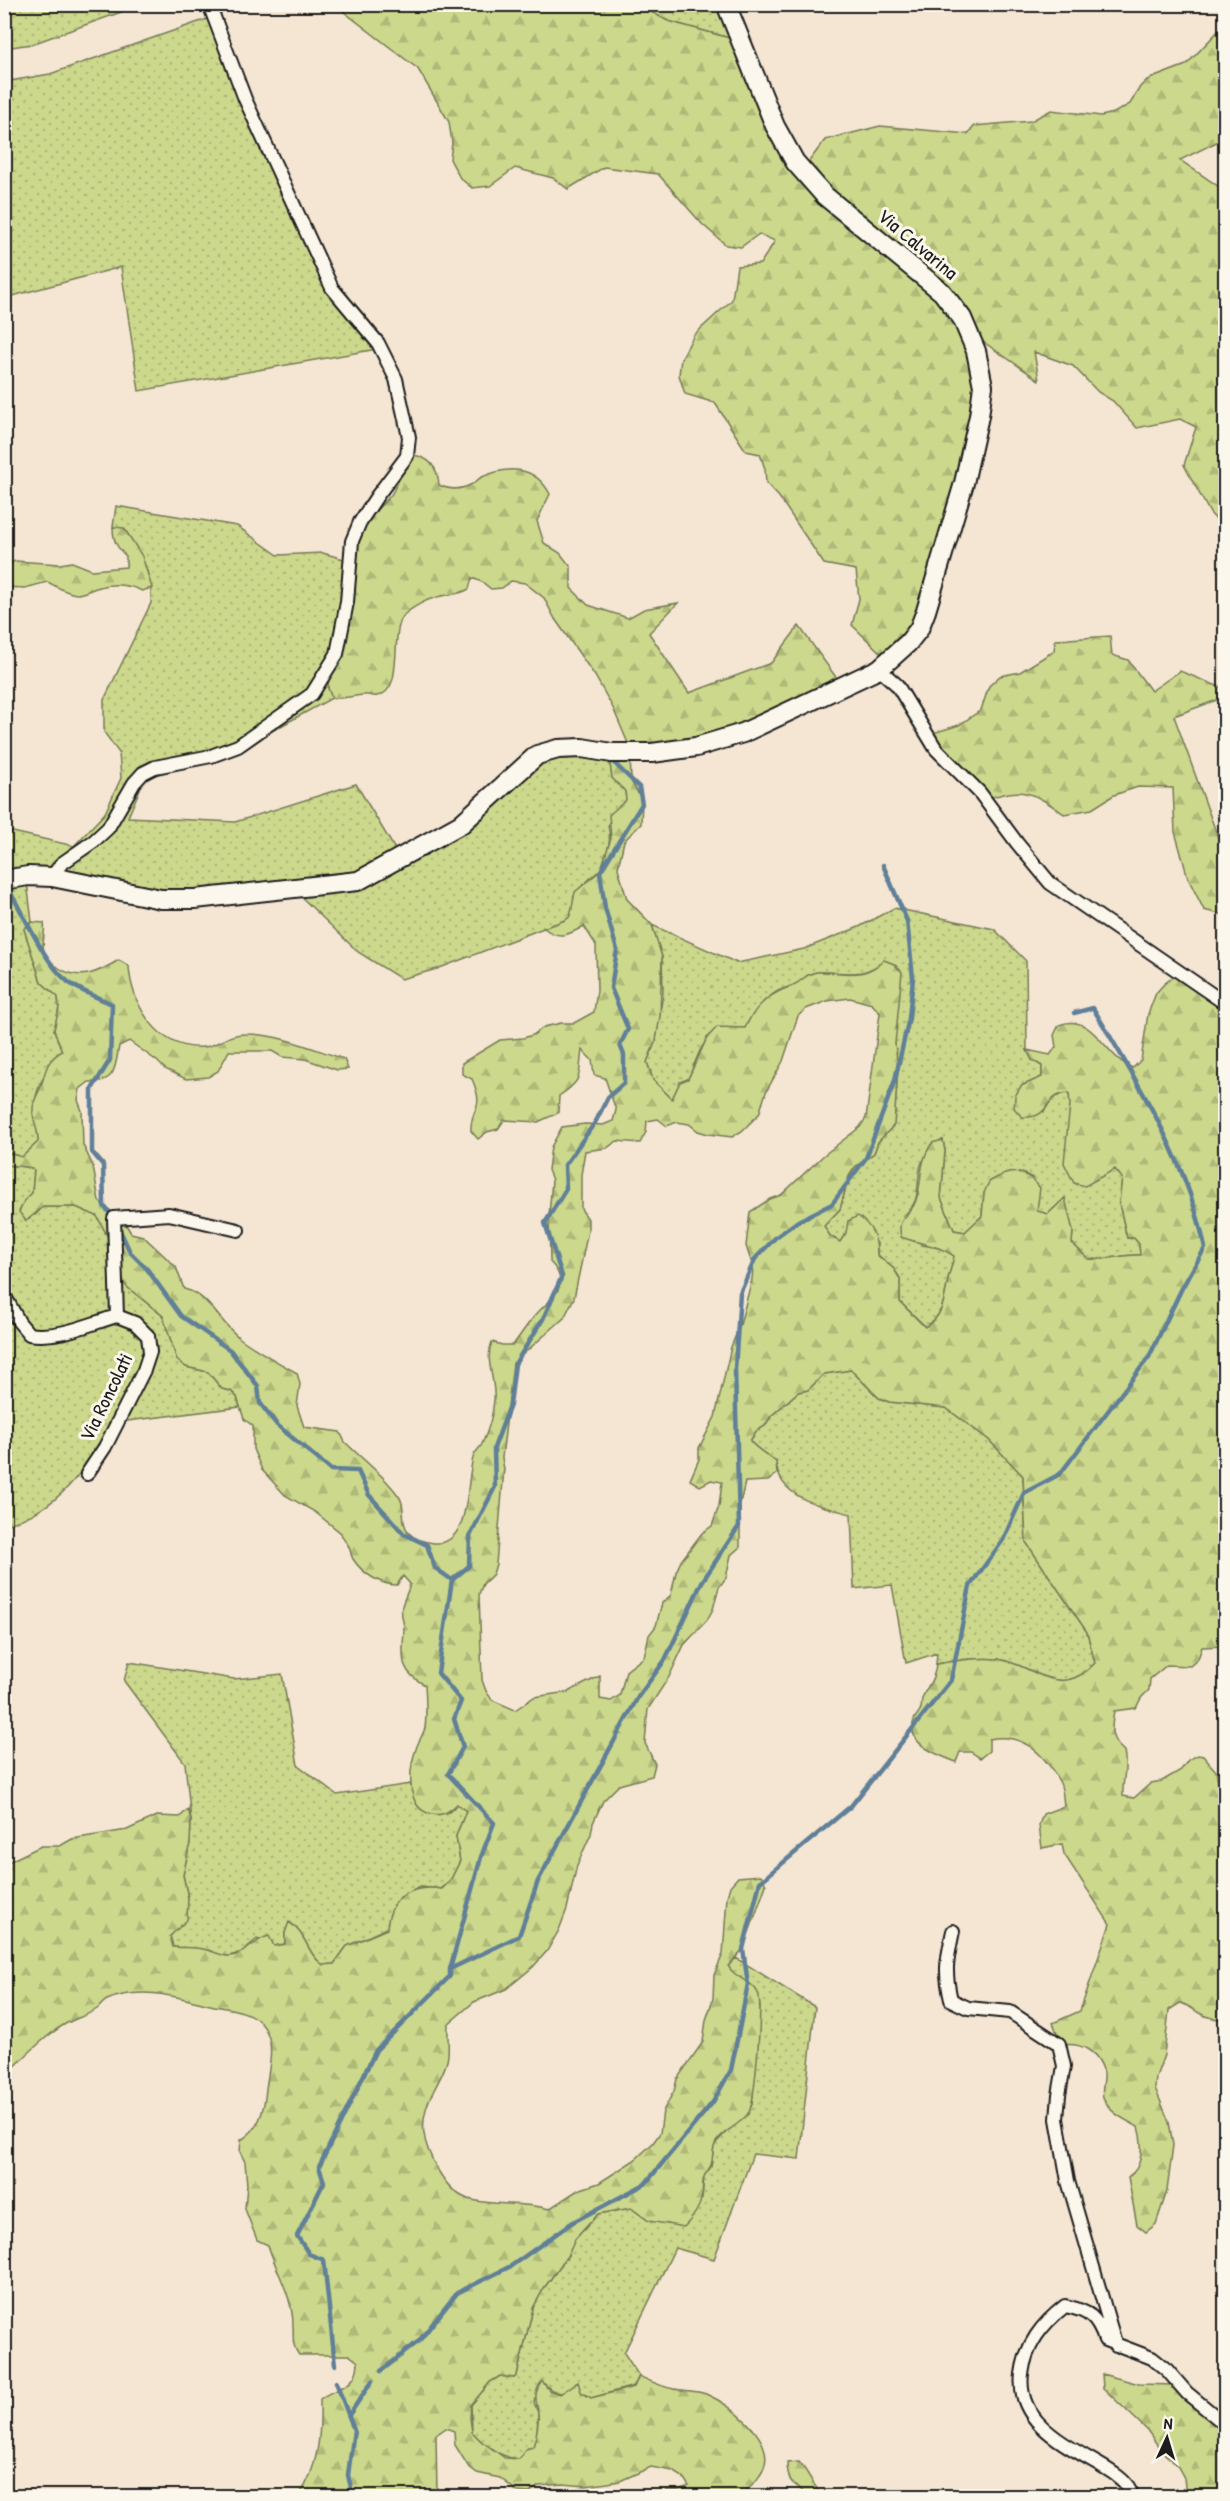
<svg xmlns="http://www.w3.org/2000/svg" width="1230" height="2501" viewBox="0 0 1230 2501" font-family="'Patrick Hand',sans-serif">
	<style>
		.grass { fill: url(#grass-dots); stroke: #747a54; stroke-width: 1.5 }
		.forest { fill: url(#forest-firs); stroke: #747a54; stroke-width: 1.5; fill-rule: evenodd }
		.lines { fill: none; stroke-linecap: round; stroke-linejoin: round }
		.stream { stroke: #607f98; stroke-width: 4.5 }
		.street-casing { stroke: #1c1c1c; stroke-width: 16 }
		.secondary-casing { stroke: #1c1c1c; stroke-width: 22 }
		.street { stroke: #fbf7ec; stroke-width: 12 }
		.secondary { stroke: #fbf7ec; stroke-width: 18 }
		.labels { text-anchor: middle; stroke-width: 6; stroke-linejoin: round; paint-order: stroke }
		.street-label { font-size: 20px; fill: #1c1c1c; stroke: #fbf7ec }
	</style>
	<defs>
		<pattern id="grass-dots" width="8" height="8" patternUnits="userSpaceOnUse" patternTransform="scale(1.5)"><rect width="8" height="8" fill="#ccd88c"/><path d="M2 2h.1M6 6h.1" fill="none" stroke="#afb978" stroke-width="1.8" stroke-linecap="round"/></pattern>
		<pattern id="forest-firs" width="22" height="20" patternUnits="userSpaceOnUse" patternTransform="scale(1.5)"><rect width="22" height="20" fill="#ccd88c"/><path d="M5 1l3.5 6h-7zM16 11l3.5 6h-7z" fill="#afb978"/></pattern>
	</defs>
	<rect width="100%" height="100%" fill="#f5e6d3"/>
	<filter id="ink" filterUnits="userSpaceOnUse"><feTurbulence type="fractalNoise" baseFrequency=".0167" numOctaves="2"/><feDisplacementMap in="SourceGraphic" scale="12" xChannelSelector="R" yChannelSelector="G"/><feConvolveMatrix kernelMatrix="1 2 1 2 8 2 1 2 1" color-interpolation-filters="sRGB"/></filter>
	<g filter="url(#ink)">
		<path class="grass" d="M5,4H141V5L32,44L5,48Z
			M638,5H728L744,42L668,21Z
			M210,18L261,152L348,308L383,348L139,391L121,267L5,298V82L50,74Z
			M116,506L237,526L278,555L323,553L354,562L328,688L332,698L270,732L247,748L206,763L154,775L143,782L128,817L235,822L356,784L399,856L465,822L536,753L608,749L612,778L625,791L626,800L608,826C613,844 605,853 601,870C587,879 573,896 573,913L566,922L554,924L437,969L401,979L358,952L290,886L213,897L26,874L32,922L24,929L41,982L58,997L59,1008L54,1030L62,1051C46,1071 31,1092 35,1119C36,1127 39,1133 38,1142L22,1157L5,1152L4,830L74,846L105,813L121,778L119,753L104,732V700L151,603C153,574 140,552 124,529L113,527Z
			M894,908L994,929L1026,961L1027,1050L1032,1060L1042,1066V1077L1021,1086L1044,1112C1050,1100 1055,1094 1069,1093L1070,1104L1122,1178L1119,1203L1127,1238H1134L1139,1244L1140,1255C1122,1254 1106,1261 1088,1259L1072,1243L1073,1231L1064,1199L1048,1214L1037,1211L1033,1178L1022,1173L1010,1172L984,1193L982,1216L965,1232L954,1230L941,1198L945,1151L943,1140C936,1147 924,1156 921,1165C915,1186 923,1200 903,1216L922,1245L945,1249L954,1256C953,1264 949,1272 948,1280C944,1300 944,1314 926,1327L900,1302V1278L894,1269L877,1254V1243L846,1233L840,1242L830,1236L824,1226L840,1209L849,1176L855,1167L874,1153L878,1142L894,1125L898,1067L884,960C863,980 843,971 818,972C808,973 805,978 798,983C791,987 782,988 776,992C764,1000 751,1015 746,1028C702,1029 704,1043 688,1079L680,1082L672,1099L653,1080L647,1062L656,1040L663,993L662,957L652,925L737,963L804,949L859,927Z
			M5,1165L27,1167L34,1170L32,1193L24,1201L35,1215L43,1207H76L97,1216L108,1237L114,1270L127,1287L163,1316L177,1360L186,1367L208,1372L222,1389L231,1391L237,1397L240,1407L111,1423C84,1471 61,1509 5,1525Z
			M851,1370L879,1398L889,1402L946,1408L989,1440L1023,1476L1026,1542L1087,1632L1095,1663C1058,1702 1035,1664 997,1659C977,1657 955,1661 936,1664L937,1653L906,1663L892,1585L854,1589L851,1514C822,1507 778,1498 776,1462C767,1454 757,1450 750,1441L756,1431L765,1426L771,1416L798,1392L808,1390L824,1374Z
			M129,1662L234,1679L282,1674L298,1765L337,1795L410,1784L418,1805L438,1815L449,1812L457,1804L466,1811L456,1836L460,1861L450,1881L441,1889L420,1887L400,1897L387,1928L347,1946L334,1964L323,1965C307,1954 306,1933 290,1923L285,1933V1944L274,1946L257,1939L240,1953L229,1956H220L208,1950L173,1947L170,1936L178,1927L188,1898L183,1875L190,1843L191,1820L185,1763L124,1681Z
			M736,1958L815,2007L799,2159L753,2154L714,2259L675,2248L624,2353L639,2376L634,2386L591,2398C569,2387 562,2402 542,2382L534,2402L538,2413L537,2436L533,2447L526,2449L520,2459C500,2458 485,2446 472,2432L471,2405L490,2382L500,2376L514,2378L517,2375L533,2308L544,2288L568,2255L575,2239L598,2214L631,2208L649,2221L702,2199L704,2176L711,2167L714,2145L730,2128L748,2114L752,2104L760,2007C757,1979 740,1986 728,1966Z"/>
		<path class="forest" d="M335,5H638L668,21L744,42L804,168L825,140L880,126L968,134L974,126L1031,121L1051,110L1101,116L1114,113L1130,104L1140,87L1147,80L1186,65L1221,28L1225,13V138L1180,160L1225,191V529L1210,513L1184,465L1196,427L1180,419L1137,428L1113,401L1098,392L1073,366L1034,352L1039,380L976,337L983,405L940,575L890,662L852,625L859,599L856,570L824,564L779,497L766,483L765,469L760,454L746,451L715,403L685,394L679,375L681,359L694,335L732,300L737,266L760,264L775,241L759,234L741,247L726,245L702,224L658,174L604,167L568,189L553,178L515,168L490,186L472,188L460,178L450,159L452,143L449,122L418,69Z
			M412,455C430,457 438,468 439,485C449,490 460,490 470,485C475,484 477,479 482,477C509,465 535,466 550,494L537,521L544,543L560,553L571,567V588L588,605L628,618L644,609L678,603L649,633L689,693L771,663L799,626L838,680L707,742L630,749L631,781L642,800L641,824L624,841L618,868L627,899L652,925L662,957L660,1016L656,1040L647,1062L653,1080L672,1099L680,1082L688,1079L707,1038L717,1027L745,1028C751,1014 762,1000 776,993C783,989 791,987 797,983C805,978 808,973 817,972C843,971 863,981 884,960L894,964L902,972L895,1044L898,1067L894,1125L878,1142L874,1153L855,1167L849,1176L840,1209L824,1226L830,1236L840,1242L846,1233L848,1221L858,1216C872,1226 877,1237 877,1255L894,1269L900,1279V1302L925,1327C944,1316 944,1299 948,1280C949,1272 953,1264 954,1256C939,1245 919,1244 901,1237C897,1217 906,1220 914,1205C924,1185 916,1167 932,1143L943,1140L945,1151L941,1198L954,1230L965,1232L982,1216L984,1193L989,1182C1008,1170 1025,1167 1040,1188L1037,1211L1048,1214L1065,1198L1073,1231L1072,1243L1088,1259C1106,1261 1122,1254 1140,1255L1139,1244L1134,1238H1127L1119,1203L1122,1178L1115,1169L1085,1186L1074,1183L1064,1163L1070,1104L1069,1093C1041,1095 1053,1119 1022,1117L1014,1108L1015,1096L1021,1086L1042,1077V1066L1032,1060L1027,1050L1050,1055L1056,1047L1054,1035L1059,1025C1093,1011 1105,1058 1133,1068L1141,1060L1148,1014L1156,993L1164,984L1173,977H1194L1225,998V1646L1202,1647L1198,1659L1190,1666L1167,1665L1150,1679L1149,1690L1141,1698L1136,1708L1114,1711C1111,1729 1109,1739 1124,1751C1128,1767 1122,1780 1123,1796L1134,1798L1151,1783L1162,1781L1181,1770L1188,1760L1198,1755L1203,1756L1216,1771L1226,1826L1225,2020C1217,2019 1209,2018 1201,2014C1193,2010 1189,2005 1180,2003L1169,2010L1164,2055L1156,2077L1155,2088L1169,2122L1173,2145L1167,2191L1156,2224L1146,2232L1137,2225L1128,2177C1144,2167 1143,2144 1138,2127C1126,2120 1108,2113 1103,2097C1101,2090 1105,2081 1104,2073C1099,2052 1082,2042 1062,2045L1053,2023L1080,2011L1110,1924L1064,1854L1062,1844L1042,1848L1039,1825L1043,1814L1064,1806C1063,1799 1063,1789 1060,1783C1045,1754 1023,1732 989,1739V1751L980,1758L971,1752H960L956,1762C939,1755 905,1745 914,1720C915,1716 920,1713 921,1708C922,1705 921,1702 922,1699C927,1684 934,1683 936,1664C955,1661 977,1657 997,1659C1035,1664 1058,1702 1095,1663L1087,1632L1026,1542L1023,1476L989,1440L946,1408L889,1402L879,1398L851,1370L824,1374L808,1390L798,1392L771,1416L765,1426L756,1431L750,1441C757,1450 767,1454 776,1462L777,1474L768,1481L745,1482L740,1504V1547L731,1555L726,1578L719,1587L713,1609L707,1620L684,1645L669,1677L648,1709L645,1743L655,1764L652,1776L619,1785L603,1801L593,1823L591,1834L577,1865L567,1909L559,1930L547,1951L533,1967L506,1989L474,2002L448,2024C447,2037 450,2049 447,2061C444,2072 439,2080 434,2090C417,2121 422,2143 439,2172C446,2184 454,2194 468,2199C495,2207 523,2201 549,2209L578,2190L599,2183L636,2159L653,2143L660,2133L663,2111L674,2091L677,2079L703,2042L706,2020L713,1999L714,1975L723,1954L727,1897L730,1886L738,1877L761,1875L766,1885L743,1949L728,1966C736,1980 752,1980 758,1993C763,2004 755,2101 749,2112C741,2126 719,2131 714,2147C712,2153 713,2160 711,2165C709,2170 705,2173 704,2177C702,2183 703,2190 702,2196C700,2207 692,2219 684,2227L649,2221L631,2208L598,2214L575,2239L568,2255L544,2288L533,2308L517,2375L514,2378L500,2376L490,2382L471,2405L470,2418L472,2432L481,2441L505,2458L519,2459L526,2449L533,2447C536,2437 539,2424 538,2413C536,2399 533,2394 542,2381L549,2390L560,2394L578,2382L581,2392L591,2398L634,2387L639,2376C650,2381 662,2387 674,2389C684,2391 697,2390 706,2394C729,2404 772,2436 765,2464C762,2478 749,2487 740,2496H663L666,2490H678L689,2486L683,2477L673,2471L651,2467L620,2481L608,2483L586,2486L563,2484L539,2486L529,2493L518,2492L500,2478L477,2473L468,2466L455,2445L454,2431L446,2428L436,2435L437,2496H299C319,2466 321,2434 320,2399C337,2386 357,2389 358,2362L349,2355H299C291,2344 294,2338 293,2325C293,2297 276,2271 268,2245L257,2240L245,2209L247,2185L245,2162L240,2152L241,2140C260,2129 264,2110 266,2089C268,2073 274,2050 268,2035C259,2008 227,2010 206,2004C174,1996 139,1986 107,2000C102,2002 100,2007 97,2009C88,2015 77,2018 67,2023C44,2036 24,2058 5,2076L4,1864L41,1846H60L72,1839L127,1830L157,1816L180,1817L188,1809L191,1820L190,1843L183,1875L188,1898L187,1920L170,1936L173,1947C184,1948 197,1947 207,1950C219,1953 228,1960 240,1953C251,1948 256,1939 269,1936L274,1946L285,1944V1933L289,1922C306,1933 307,1954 323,1965L334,1964L347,1946L387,1929C389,1897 412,1884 442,1889L450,1881L460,1861L456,1836L466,1811L457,1804C450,1811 443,1816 432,1814C405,1810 409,1768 416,1749C418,1742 423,1735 425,1728C427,1713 426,1699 425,1685C397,1670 403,1655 404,1629C404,1621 400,1615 402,1606C404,1599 408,1592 410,1584L403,1576L397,1585C380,1585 362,1573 353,1559C350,1554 351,1549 348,1545C345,1540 342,1540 341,1533L315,1512L285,1495L262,1470L253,1449V1426L244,1419L237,1397L231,1391L222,1389L208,1372L186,1367L177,1360L163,1316L127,1287L114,1270L108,1237L97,1216L76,1207H43L26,1221L19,1212L24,1201L32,1193L34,1170L27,1167L5,1165L4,1152L22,1157L38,1142C39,1130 32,1121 33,1109C33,1102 36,1097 39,1091C47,1072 43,1063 62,1051L54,1030L59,1008L58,997L41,982L24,929L32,922L44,923C46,933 41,943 44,951C46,959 52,963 59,968C80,982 99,972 119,960L129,966C131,1005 159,1051 204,1047C218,1046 228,1033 246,1034C279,1034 313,1049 344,1059L348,1069L337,1070L305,1059L282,1057L272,1051H229L218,1071L208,1077L186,1079L165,1069L157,1061L129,1041L119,1046C115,1068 116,1083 89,1082L80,1089L78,1100L82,1111L83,1145L93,1166L99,1201L125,1223L131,1233L143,1236L176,1267L184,1289C209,1294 220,1324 241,1339C259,1352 277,1362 297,1373L300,1384L297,1406L304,1427L340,1432L345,1442C363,1460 386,1477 400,1498C406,1508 400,1523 409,1533C415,1540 425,1542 434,1543C473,1546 465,1477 474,1455C476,1451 480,1448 482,1444C488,1431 493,1414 494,1400C496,1380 484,1360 492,1342L502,1345H513C520,1336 526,1326 533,1318C548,1299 575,1288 550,1262L549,1216L552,1180L548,1170L551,1147L562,1127L585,1124L603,1125L613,1121L616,1110L605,1078L594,1075L592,1060L582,1050C578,1077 584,1079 559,1096L558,1113L538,1122L504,1120L498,1129L487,1132L478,1139L471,1131C470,1106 486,1111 472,1079L462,1074V1063L500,1040L523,1038L533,1035L544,1027L561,1023H574L594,1012L597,990L596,945L584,926C569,935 559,940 544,928C575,915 568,926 575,892L601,870L611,838L609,815L626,800L625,791L612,778L608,749L630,748L613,708L595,676L555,619L544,598L525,583L511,581L502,588L491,589L482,582L472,578L469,589C455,597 447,593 434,598C426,600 412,608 406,613C387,629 407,691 377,696C373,697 368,694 364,695C352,696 344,699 332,698L328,688L329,676L358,540L368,519L391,495L402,474L404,463ZM850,998L872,1004L880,1013L866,1118L860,1127L824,1155L781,1195L770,1199L750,1212L746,1246L753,1267L752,1279L740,1325L731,1347L715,1417L699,1448V1459L690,1480L700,1486L711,1480L722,1482L719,1506L712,1526L702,1533L681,1561L676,1572L671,1595L662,1603L656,1626L649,1635L644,1657L626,1671L620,1695L611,1701L600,1699V1676L568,1692L534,1697L515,1710L492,1700L486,1691L482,1680L479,1594L483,1584L493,1574L496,1564L504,1469L502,1458L513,1363L564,1318L574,1298L588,1231V1219L581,1209V1175L585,1151L607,1148L617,1141L640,1143L646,1132L647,1121L658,1119L667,1126L677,1122L689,1124L698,1131L708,1134L732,1137L742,1131L759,1114L766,1092L783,1061L798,1016L806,1009L827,1001Z
			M113,527L124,528L142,556L152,588L142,591C128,584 111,583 96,588C90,590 84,593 78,594C66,594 57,586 47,582L25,588L5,587V566L15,561L60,564L72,562L92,570L126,567V556C116,547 113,540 113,527Z
			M1110,636L1112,655L1128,660L1151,691L1180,671L1225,689V697L1174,716L1225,857V913L1223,915L1204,910L1188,878L1175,832L1173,788L1138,787L1114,795L1092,809L1064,814C1036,794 1022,785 988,799L930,734L959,725L981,710L989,686L1000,676L1020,672L1054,651L1055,640Z
			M1102,2374L1139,2384L1174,2385L1186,2402L1217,2416L1225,2425V2496H1186L1184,2478L1178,2467L1161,2450L1147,2430L1103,2388Z
			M799,2462C809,2473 813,2486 823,2496H805C798,2480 788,2491 787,2463Z"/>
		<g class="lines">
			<path class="stream" d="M5,884C24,912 42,960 66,980C78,991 98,997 112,1004L110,1060L92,1089V1152L103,1165L104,1206L114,1218
				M118,1226L130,1252L147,1269L181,1316L230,1350L258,1386L260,1403L277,1425L331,1470L358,1471L369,1495L404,1534L427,1545L435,1568L452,1580
				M450,1969L519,1936L538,1881L638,1697L665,1660L702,1582L739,1526L735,1369L740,1293L755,1259L776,1237L798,1221L832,1204L866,1158L895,1080L909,1018L913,978L907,921L883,865
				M335,2365L324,2260L309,2254L297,2236L324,2182L319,2167L376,2050L450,1976V1969L481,1857L494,1823L448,1774L463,1747L454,1719L461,1701L438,1673L452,1580L469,1566L470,1536L495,1487L494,1448L510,1405L515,1364L543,1319L562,1276L545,1223L566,1189L565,1165L596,1121L608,1097L624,1083V1055L620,1045L628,1029L611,988L617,950L605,908L600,872L642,804L639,787L611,760
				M381,2371L419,2341L457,2293L511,2266L573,2222L645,2184L713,2102L731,2070L748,1984L743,1949L760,1882L851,1806L951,1680L970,1586L1003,1540L1024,1493L1060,1474L1149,1357L1182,1288L1205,1248C1188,1162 1138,1083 1093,1008L1074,1013
				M336,2382L354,2430L348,2475L353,2496
				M349,2415L372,2381"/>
			<g class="street-casing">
				<path id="street" d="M879,669L897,685L936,749L980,793L1017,843L1050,883L1226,1004
					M52,877L61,864L94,841L108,828L134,783L143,773L155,767L211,756L238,746L312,694L337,654L347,602L352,541L360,522L377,496L407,456L409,437L396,379L378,343L332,288L245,99L209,4
					M4,1295L19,1322L29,1334C58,1339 89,1324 117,1316
					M87,1474L105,1447L144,1370L150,1352L148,1336L135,1323L117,1316L114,1218L169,1214L238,1230
					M953,1931C947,1960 944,1970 951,2000L968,2008L1010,2012L1059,2044L1064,2066L1059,2095L1057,2119L1068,2181L1116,2346
					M1132,2496C1127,2460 1013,2446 1022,2374C1026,2344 1042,2324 1065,2306C1089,2311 1097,2317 1105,2340L1152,2358L1167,2370L1187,2393L1226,2425"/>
			</g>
			<g class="secondary-casing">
				<path id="secondary" d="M4,880L28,876L52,877L161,899H195L358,881L461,824L537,755L558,749L582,748L612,753H652L696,747L743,733L879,669L908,643L919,629L926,611L964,483L979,416L983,386L976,351L962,318L942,292L825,196L795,162L775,126L726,4"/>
			</g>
			<use href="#street" class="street"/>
			<use href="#secondary" class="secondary"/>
		</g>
	</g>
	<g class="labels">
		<g class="street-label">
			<text transform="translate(918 244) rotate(40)" y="7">Via Calvarina</text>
			<text transform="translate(106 1397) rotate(-64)" y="7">Via Roncolati</text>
		</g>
	</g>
	<rect width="1230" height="2501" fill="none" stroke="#fbf7ec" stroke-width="24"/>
	<rect x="12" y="12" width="1206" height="2477" fill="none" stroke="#1c1c1c" stroke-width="2" filter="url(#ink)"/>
	<g transform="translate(1167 2438) rotate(4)" stroke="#fbf7ec" stroke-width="4.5" paint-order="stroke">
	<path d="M0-4.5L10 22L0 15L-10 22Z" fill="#1c1c1c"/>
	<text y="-9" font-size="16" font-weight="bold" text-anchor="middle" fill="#1c1c1c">N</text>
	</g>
</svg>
